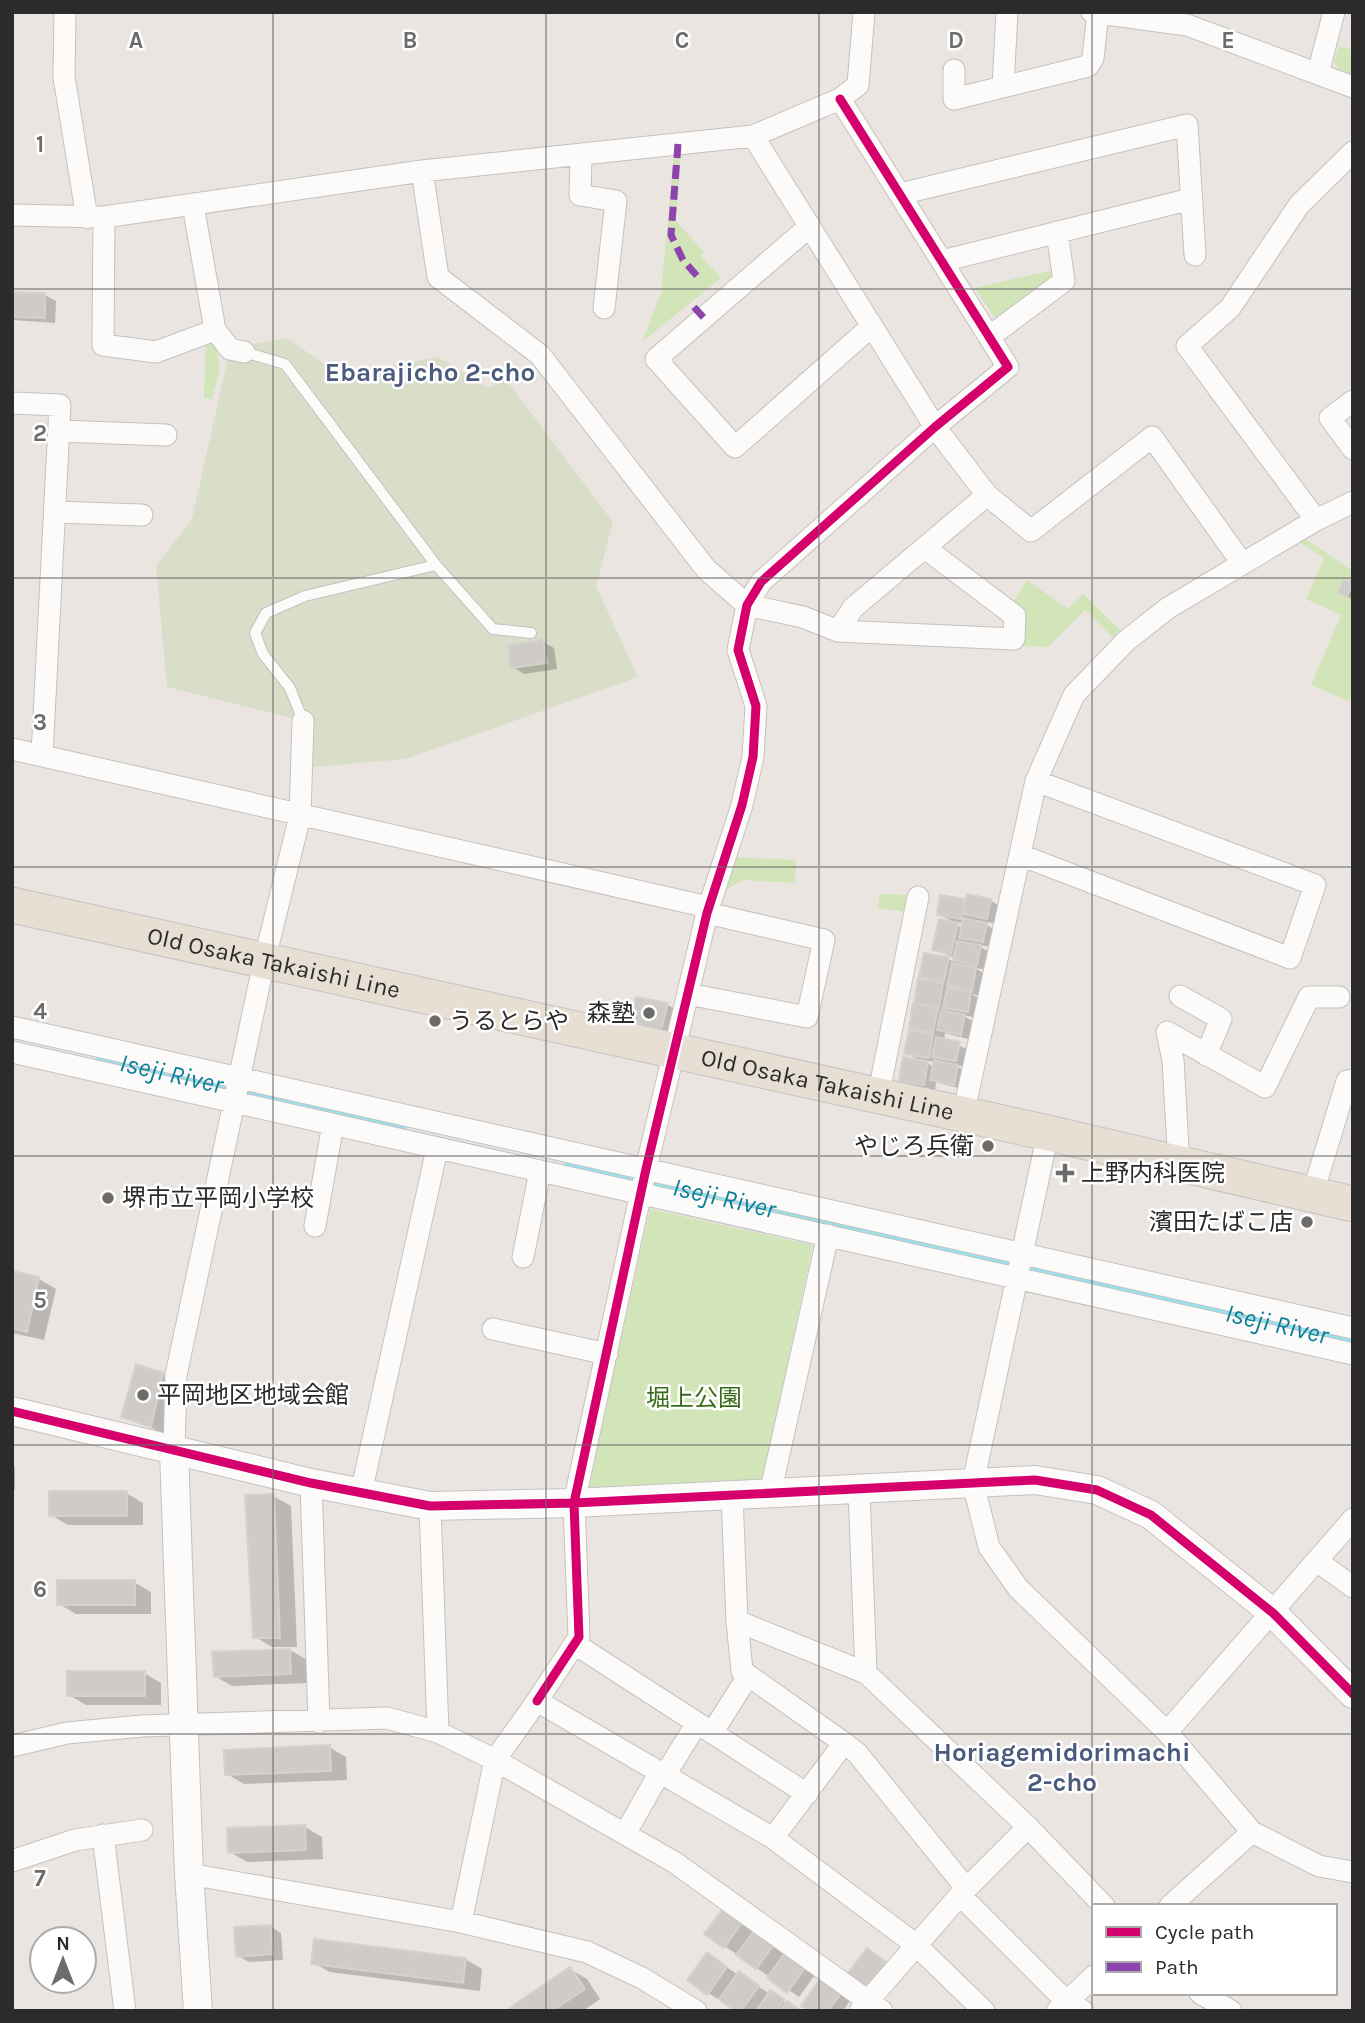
<svg xmlns="http://www.w3.org/2000/svg" width="1365" height="2023" viewBox="0 0 1365 2023" font-family="Karla,'Noto Sans JP',sans-serif">
	<style>
		.green { fill: #d2e5b9 }
		.cemetery { fill: #d9dec8 }
		.shadow { fill: #0003; fill-rule: evenodd }
		.lines { fill: none; stroke-linecap: round; stroke-linejoin: round }
		.river { stroke: #93e4ed; stroke-width: 33 }
		.building { fill: #cfcbc8; stroke: #d5d1cd; stroke-width: 2 }
		.service-casing { stroke: #c3c2c2; stroke-width: 12 }
		.minor-casing { stroke: #c3c2c2; stroke-width: 23 }
		.tertiary-casing { stroke: #c3c2c2; stroke-width: 30 }
		.primary-casing { stroke: #c5c3c2; stroke-width: 37 }
		.service { stroke: #fcfbfa; stroke-width: 10 }
		.minor { stroke: #fcfbfa; stroke-width: 21 }
		.tertiary { stroke: #fcfbfa; stroke-width: 28 }
		.primary { stroke: #e7dfd3; stroke-width: 35 }
		.quiet { stroke: #8e44ad; stroke-width: 7; stroke-dasharray: 14 7; stroke-linecap: butt }
		.cycleway-casing { stroke: #fff; stroke-width: 13 }
		.cycleway { stroke: #d6006c; stroke-width: 9 }
		.grid { fill: none; stroke: #6e6c6b; stroke-width: 2; stroke-opacity: 0.55 }
		.poi-dot { fill: #6e6c6b; stroke: #fff; stroke-width: 2.5 }
		.labels { text-anchor: middle; stroke-width: 5; stroke-linejoin: round; paint-order: stroke }
		.street-label { font-size: 24px; fill: #2b2b2b; stroke: #fff }
		.poi-label { font-size: 24px; fill: #2b2b2b; stroke: #fff; text-anchor: start }
		.park-label { font-size: 24px; fill: #376c18; stroke: #fff }
		.neighbourhood-label { font-size: 26px; font-weight: bold; fill: #4a5b7e; stroke: #fff }
		.water-label { font-size: 26px; font-style: italic; fill: #0a7f9a; stroke: #fff }
		.grid-label { font-size: 23px; text-anchor: middle; font-weight: bold; fill: #6e6c6b; stroke: #fff; stroke-width: 5; stroke-linejoin: round; paint-order: stroke }
	</style>
	<rect width="100%" height="100%" fill="#eae5e1"/>
	<path class="green" d="M1339,46L1353,50V75L1338,69L1334,61Z
		M674,155H681L676,221L704,252L701,256L721,278L642,342L661,293Z
		M1056,269L1053,278L1001,318L994,317L975,288Z
		M215,340L220,369L212,399L204,398L206,342Z
		M1301,536L1353,571V703L1311,685L1341,615L1306,599L1324,558L1295,539Z
		M1027,580L1068,609L1083,594L1120,630L1113,638L1085,610L1048,647L1022,646L1024,613L1012,604Z
		M732,857L796,860L795,883L743,880L719,894Z
		M880,894L910,895L906,912L877,908Z
		M650,1209L813,1245L762,1480L588,1487Z"/>
	<path class="cemetery" d="M287,338L342,376L438,357L488,388L505,378L613,522L596,586L638,677L406,759L313,767L303,721L167,687L156,566L192,519L230,349Z"/>
	<path class="shadow" d="M12,294L45,295L56,301L55,323L12,320Z
		M1345,581L1353,585L1352,599L1340,593Z
		M543,642L554,648L557,669L524,674L513,667Z
		M942,897L967,902L990,900L1001,907L998,924L980,921L997,931L994,947L977,945L991,953L988,970L975,968L987,975L983,996L971,994L982,1000L978,1018L962,1015L976,1023L972,1040L945,1033L944,1040L970,1050L967,1067L954,1065L968,1073L965,1090L936,1082L935,1090L912,1086L901,1080L921,1061L906,1053L921,1033L911,1027L926,1008L916,1002L934,983L921,976L948,959L954,962L955,958L934,949L955,923L939,914ZM951,921L963,923L962,928ZM924,1060L935,1062L934,1067L924,1061Z
		M637,999L668,1005L679,1011L672,1035L642,1028L631,1021Z
		M12,1273L39,1279L56,1289L44,1340L12,1333Z
		M163,1374L180,1384L168,1435L123,1416Z
		M12,1465L15,1467V1490H12Z
		M126,1493L143,1503V1525H68L51,1515Z
		M273,1496L291,1506L297,1647H272L255,1637Z
		M134,1582L151,1592V1614H76L59,1604Z
		M290,1650L307,1660V1683L232,1686L215,1676Z
		M144,1673L161,1683V1705H86L69,1695Z
		M329,1747L346,1757L347,1780L244,1784L227,1774Z
		M305,1827L322,1837L323,1859L247,1862L230,1852Z
		M725,1908L817,1972L799,1997L707,1934Z
		M270,1926L281,1933L283,1960L249,1962L238,1956Z
		M465,1959L482,1969L480,1991L330,1972L313,1963Z
		M718,1961L738,1975L800,2011H738L708,1993Z
		M570,1969L587,1979L600,1999L583,2011H508Z
		M822,1980L851,1999L843,2011H811Z"/>
	<g class="lines">
		<g class="river">
			<path id="s1" d="M113,1060L391,1123"/>
			<path id="s2" d="M581,1165L1353,1341"/>
		</g>
	</g>
	<path class="building" d="M12,292L45,293V318L12,317Z
		M1344,579L1353,583L1347,597L1338,593Z
		M543,640L547,663L511,668L508,645Z
		M967,894L991,899L987,919L963,914Z
		M940,895L965,899L961,919L937,915Z
		M963,918L987,923L983,942L959,938Z
		M939,919L958,923L951,954L932,950Z
		M957,941L981,945L977,965L953,960Z
		M924,953L949,957L944,981L919,977Z
		M952,963L976,967L972,991L947,986Z
		M918,979L943,983L939,1007L914,1003Z
		M947,988L971,992L968,1012L943,1008Z
		M636,997L668,1003L661,1030L629,1022Z
		M913,1004L938,1008L933,1032L909,1028Z
		M941,1010L965,1015L961,1035L937,1030Z
		M909,1030L933,1034L929,1058L904,1054Z
		M936,1037L960,1042L956,1061L932,1057Z
		M903,1057L928,1061L924,1085L899,1081Z
		M934,1060L958,1065L954,1085L930,1080Z
		M12,1271L39,1277L27,1332L12,1328Z
		M136,1364L163,1373L151,1427L121,1417Z
		M49,1491H127V1516H49Z
		M274,1494L280,1638H253L245,1495Z
		M57,1580H135V1605H57Z
		M290,1649L291,1674L214,1677L212,1652Z
		M67,1671H145V1696H67Z
		M330,1745L331,1771L225,1775L224,1750Z
		M305,1825L306,1850L228,1853L227,1828Z
		M725,1906L744,1920L724,1948L704,1934Z
		M271,1925L273,1954L236,1957L234,1927Z
		M757,1927L776,1942L756,1969L736,1955Z
		M314,1939L466,1958L463,1983L311,1964Z
		M867,1948L887,1963L866,1990L846,1976Z
		M787,1950L807,1965L787,1993L767,1978Z
		M707,1952L727,1967L707,1995L687,1980Z
		M570,1967L585,1989L552,2011H505Z
		M739,1971L759,1986L741,2011H735L719,1999Z
		M821,1978L842,1992L828,2011H808L801,2006Z
		M770,1990L784,1999L777,2011H756Z
		M787,2001L801,2011H780Z"/>
	<g class="lines">
		<g class="service-casing">
			<path id="service" d="M244,352L285,364L436,565L493,629L531,633
				M303,721L290,688L263,654L255,633L266,613L305,596L436,565"/>
		</g>
		<g class="minor-casing">
			<path id="minor" d="M65,12L64,77L87,218
				M1092,12L1187,25L1353,87
				M954,70V99L1088,66L1093,58L1098,13
				M1318,73L1334,12
				M1003,87L1007,12
				M753,136L935,427L987,495L1031,531L1152,437L1242,563
				M581,154L580,195L616,201L604,308
				M422,171L438,277L540,355L706,569L747,605L803,617L838,631L1014,639L1015,616L925,548
				M900,194L1187,125L1195,255
				M193,205L215,330L230,349L244,352
				M12,215L104,217L422,171L753,136L840,99L858,85L864,12
				M104,217L103,345L156,352L215,330
				M810,226L656,359L735,447L872,326
				M942,261L1191,199
				M989,337L1064,281L1057,232
				M1353,401L1330,418L1353,449
				M12,403L60,405L42,755
				M59,431L166,435
				M55,512L142,515
				M1316,520L1187,346L1230,308L1299,205L1353,152
				M838,631L853,608L987,495
				M12,749L708,907
				M1020,855L1290,958L1315,885L1036,781
				M688,994L807,1017L824,940L707,913
				M1180,996L1221,1019L1206,1055
				M12,1027L1353,1328
				M12,1052L1353,1354
				M878,1097L918,897
				M963,1115L1036,781L1074,695L1126,641L1168,608L1316,520L1353,502
				M1048,1133L973,1483L989,1547L1018,1588L1167,1732L1252,1832L1319,1866L1353,1872
				M1179,1165L1173,1060L1167,1032L1265,1087L1309,997H1339
				M1312,1196L1347,1081L1353,1080
				M315,1226L333,1124
				M523,1257L540,1171
				M493,1329L607,1354
				M174,1451L176,1375L264,962L300,816L303,721
				M311,1483L319,1722
				M859,1490L866,1673
				M361,1493L437,1149
				M770,1494L828,1235
				M732,1495L737,1621
				M430,1506L438,1732
				M1317,1561L1353,1587
				M575,1644L807,1794
				M537,1701L579,1637L574,1503L646,1169L707,913L742,805L753,757L756,706L738,650L747,605L761,582L935,427L1008,367L840,99
				M1167,1732L1353,1519
				M712,1733L748,1676
				M844,1743L857,1753L966,1888
				M12,1746L67,1733L142,1726L387,1718L438,1732L495,1760L674,1862L882,2011
				M665,1775L697,1723
				M625,1834L660,1772
				M103,1835L125,2011
				M773,1838L844,1743L742,1671L737,1621L866,1673L1028,1827L1104,1906
				M12,1861L75,1840L142,1830
				M189,1874L461,1922L587,1952L642,1978L696,2011
				M960,1895L1067,2002L1083,2011
				M1170,1906L1252,1832
				M461,1922L495,1760L537,1701L773,1838L915,1944L984,2011
				M1200,1993L1231,2011
				M861,2009L960,1895L1028,1827
				M1057,2011L1094,1976"/>
		</g>
		<g class="tertiary-casing">
			<path id="tertiary" d="M12,1411L311,1483L430,1506L574,1503L1035,1480L1097,1490L1151,1515L1273,1613L1353,1694
				M174,1451L189,1874L198,2011"/>
		</g>
		<g class="primary-casing">
			<g id="primary">
				<path id="s3" d="M12,905L1048,1133L1353,1204"/>
			</g>
		</g>
		<use href="#service" class="service"/>
		<use href="#minor" class="minor"/>
		<use href="#tertiary" class="tertiary"/>
		<use href="#primary" class="primary"/>
		<path class="quiet" d="M678,144L671,235L683,260L698,277
			M694,307L704,318"/>
		<g class="cycleway-casing">
			<path id="cycleway" d="M12,1411L311,1483L430,1506L574,1503L1035,1480L1097,1490L1151,1515L1273,1613L1353,1694
				M537,1701L579,1637L574,1503L646,1169L707,913L742,805L753,757L756,706L738,650L747,605L761,582L935,427L1008,367L840,99"/>
		</g>
		<use href="#cycleway" class="cycleway"/>
	</g>
	<path class="grid" d="M273,12V2011M546,12V2011M819,12V2011M1092,12V2011M12,289H1353M12,578H1353M12,867H1353M12,1156H1353M12,1445H1353M12,1734H1353"/>
	<g class="poi-dot">
		<circle cx="649" cy="1013" r="7"/>
		<circle cx="435" cy="1021" r="7"/>
		<circle cx="988" cy="1146" r="7"/>
		<path d="M1061.5 1162.5h7v7h7v7h-7v7h-7v-7h-7v-7h7z"/>
		<circle cx="108" cy="1198" r="7"/>
		<circle cx="1307" cy="1222" r="7"/>
		<circle cx="143" cy="1395" r="7"/>
	</g>
	<g class="labels">
		<g class="street-label">
			<text dy="8" stroke="none"><textPath href="#s3" startOffset="268">Old Osaka Takaishi Line</textPath></text>
			<text dy="8" stroke="none"><textPath href="#s3" startOffset="835">Old Osaka Takaishi Line</textPath></text>
		</g>
		<g class="poi-label">
			<text x="635" y="1021" text-anchor="end">森塾</text>
			<text x="449" y="1029">うるとらや</text>
			<text x="974" y="1154" text-anchor="end">やじろ兵衛</text>
			<text x="1081" y="1181">上野内科医院</text>
			<text x="122" y="1206">堺市立平岡小学校</text>
			<text x="1293" y="1230" text-anchor="end">濱田たばこ店</text>
			<text x="157" y="1403">平岡地区地域会館</text>
		</g>
		<g class="park-label">
			<text x="694" y="1406">堀上公園</text>
		</g>
		<g class="neighbourhood-label">
			<text x="430" y="381">Ebarajicho 2-cho</text>
			<text x="1062" y="1761">Horiagemidorimachi<tspan x="1062" dy="30">2-cho</tspan></text>
		</g>
		<g class="water-label">
			<text dy="9" stroke="none"><textPath href="#s1" startOffset="60">Iseji River</textPath></text>
			<text dy="9" stroke="none"><textPath href="#s2" startOffset="147">Iseji River</textPath></text>
			<text dy="9" stroke="none"><textPath href="#s2" startOffset="714">Iseji River</textPath></text>
		</g>
	</g>
	<g class="grid-label">
		<text x="136" y="48">A</text>
		<text x="410" y="48">B</text>
		<text x="682" y="48">C</text>
		<text x="956" y="48">D</text>
		<text x="1228" y="48">E</text>
		<text x="40" y="152">1</text>
		<text x="40" y="441">2</text>
		<text x="40" y="730">3</text>
		<text x="40" y="1019">4</text>
		<text x="40" y="1308">5</text>
		<text x="40" y="1597">6</text>
		<text x="40" y="1886">7</text>
	</g>
	<rect width="1365" height="2023" fill="none" stroke="#2b2b2b" stroke-width="28"/>
	<rect x="1092" y="1904" width="245" height="91" fill="#ffffff" stroke="#aaaaaa" stroke-width="2"/>
	<rect x="1106" y="1927" width="35" height="10" fill="#d6006c" stroke="#aaaaaa" stroke-width="2"/>
	<text x="1155" y="1939" font-size="21" fill="#2b2b2b">Cycle path</text>
	<rect x="1106" y="1962" width="35" height="10" fill="#8e44ad" stroke="#aaaaaa" stroke-width="2"/>
	<text x="1155" y="1974" font-size="21" fill="#2b2b2b">Path</text>
	<g transform="translate(63 1960)"><circle r="33" fill="#ffffff" stroke="#aaaaaa" stroke-width="2"/>
	<path d="M0-5L12 26L0 18L-12 26Z" fill="#6e6c6b"/>
	<text y="-10" font-size="19" font-weight="bold" text-anchor="middle" fill="#2b2b2b">N</text>
	</g>
</svg>
